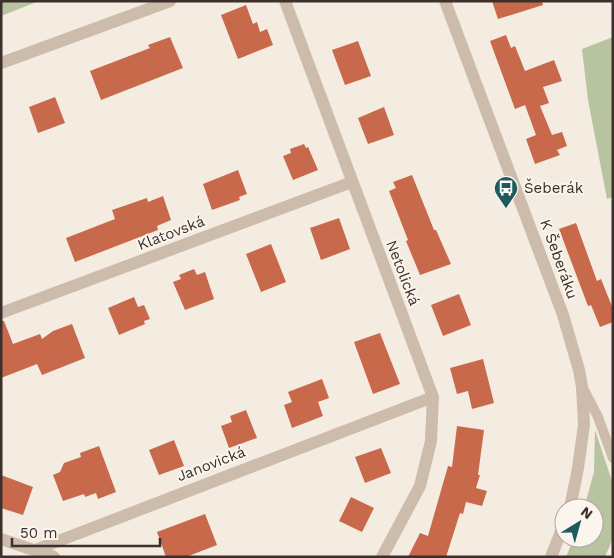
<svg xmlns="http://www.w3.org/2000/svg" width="614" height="558" viewBox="0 0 614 558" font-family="'Work Sans',sans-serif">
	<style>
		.green { fill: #b8c4a0 }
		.building { fill: #c8694b }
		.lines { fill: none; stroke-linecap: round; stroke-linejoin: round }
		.service { stroke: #cdbbac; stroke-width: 10 }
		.minor { stroke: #cdbbac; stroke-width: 12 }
		.tertiary { stroke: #cdbbac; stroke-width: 12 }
		.labels { text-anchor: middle; stroke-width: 4; stroke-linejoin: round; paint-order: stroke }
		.poi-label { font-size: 15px; fill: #3b302b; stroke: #fbf5ee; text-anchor: start }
		.street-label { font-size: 15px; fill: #3b302b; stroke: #fbf5ee }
	</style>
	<rect width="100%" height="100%" fill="#f4ebe1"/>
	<path class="green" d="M1,1H39L1,16Z
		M613,37V197L607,199L588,100L582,49Z
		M595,430L613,484V538L605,557H566L574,538H594V508H584L594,472Z"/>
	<path class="building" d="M492,1H542L543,5L498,19Z
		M246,5L253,24L257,22L260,32L267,29L273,45L238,59L221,15Z
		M506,35L511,48L515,46L525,71L554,60L562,81L543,87L549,103L540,106L552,135L562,132L567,146L557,150L560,155L535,164L526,139L536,135L525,105L515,109L490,41Z
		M170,37L183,68L101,100L90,71L150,48L148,45Z
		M358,41L371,76L345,85L332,50Z
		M55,97L65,123L38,133L29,107Z
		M384,107L394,135L368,144L358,118Z
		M304,144L306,148L308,147L318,170L293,180L283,156L291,153L290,149Z
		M238,170L247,194L239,197L240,200L212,210L203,184Z
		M412,175L434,230H436L451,264L420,275L406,241L408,240L389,191L396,188L393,182Z
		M163,196L171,220L157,226L158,230L75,262L66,238L115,219L112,210L147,198L148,202Z
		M339,218L350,249L321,260L310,228Z
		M576,223L597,281L601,279L613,309V322L600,327L591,305L588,306L559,229Z
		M271,244L286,282L261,292L246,254Z
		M194,269L197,275L205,272L214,299L185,310L173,282L181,279L179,275Z
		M459,294L471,325L443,336L431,305Z
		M134,297L138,307L144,305L150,319L144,321L145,324L119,335L108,308Z
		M1,321H4L13,344L40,334L42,339L53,331L72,324L85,358L42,375L37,364L1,378Z
		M380,333L400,384L373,394L354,342Z
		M483,359L494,403L472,409L468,391L457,394L450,368Z
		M322,379L329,398L318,402L323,416L292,428L284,405L292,402L288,392Z
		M246,410L257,438L229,448L221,426L232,422L230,416Z
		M457,426L484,430L478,475H480L476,488L487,491L482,506L466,502L463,514L460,513L446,557H408L420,533L428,536L448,466L452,467Z
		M174,440L184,466L159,475L149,450Z
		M99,446L116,492L98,499L96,493L85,497L84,494L63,501L53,475L60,472L64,463L81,457L80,453Z
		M381,448L391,473L365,483L355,457Z
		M1,475L33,487L23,515L1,508Z
		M351,497L374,508L362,532L339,521Z
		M205,514L217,545L186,557H166L157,532Z"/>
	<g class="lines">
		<path class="service" d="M583,388L598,417L613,458"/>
		<path class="minor" d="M285,1L433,397L431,441L420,486L382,557
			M1,63L170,1
			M1,313L352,182
			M1,539L54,557
			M35,550L433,397"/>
		<path class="tertiary" d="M445,1L563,315L579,370L582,387L584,425L578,468L570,508
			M551,557L564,524"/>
	</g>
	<defs>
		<g id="bus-pin" transform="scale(1.25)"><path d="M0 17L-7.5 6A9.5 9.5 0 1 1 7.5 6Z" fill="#1f5a5e" stroke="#fbf5ee"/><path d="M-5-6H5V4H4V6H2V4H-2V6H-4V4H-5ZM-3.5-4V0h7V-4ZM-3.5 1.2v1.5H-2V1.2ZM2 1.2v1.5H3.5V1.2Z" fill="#fff"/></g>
	</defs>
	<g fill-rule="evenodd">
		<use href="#bus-pin" x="506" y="188"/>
	</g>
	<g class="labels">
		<g class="poi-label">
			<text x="524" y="193">Šeberák</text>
		</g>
		<g class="street-label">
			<text transform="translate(171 233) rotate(-21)" y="5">Klatovská</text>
			<text transform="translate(559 259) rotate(70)" y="5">K Šeberáku</text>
			<text transform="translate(403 273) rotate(69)" y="5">Netolická</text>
			<text transform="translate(211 464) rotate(-21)" y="5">Janovická</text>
		</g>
	</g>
	<rect width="614" height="558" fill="none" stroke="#3b302b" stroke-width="5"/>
	<g transform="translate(579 523) rotate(37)"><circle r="24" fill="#fbf5ee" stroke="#aea6a0"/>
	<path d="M0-4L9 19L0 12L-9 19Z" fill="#1f5a5e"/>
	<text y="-8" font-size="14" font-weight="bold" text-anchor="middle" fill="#3b302b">N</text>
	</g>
	<path d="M12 538v8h148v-8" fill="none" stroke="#3b302b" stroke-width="2.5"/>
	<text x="20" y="538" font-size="15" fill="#3b302b" stroke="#fbf5ee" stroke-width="4" paint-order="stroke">50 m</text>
</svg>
